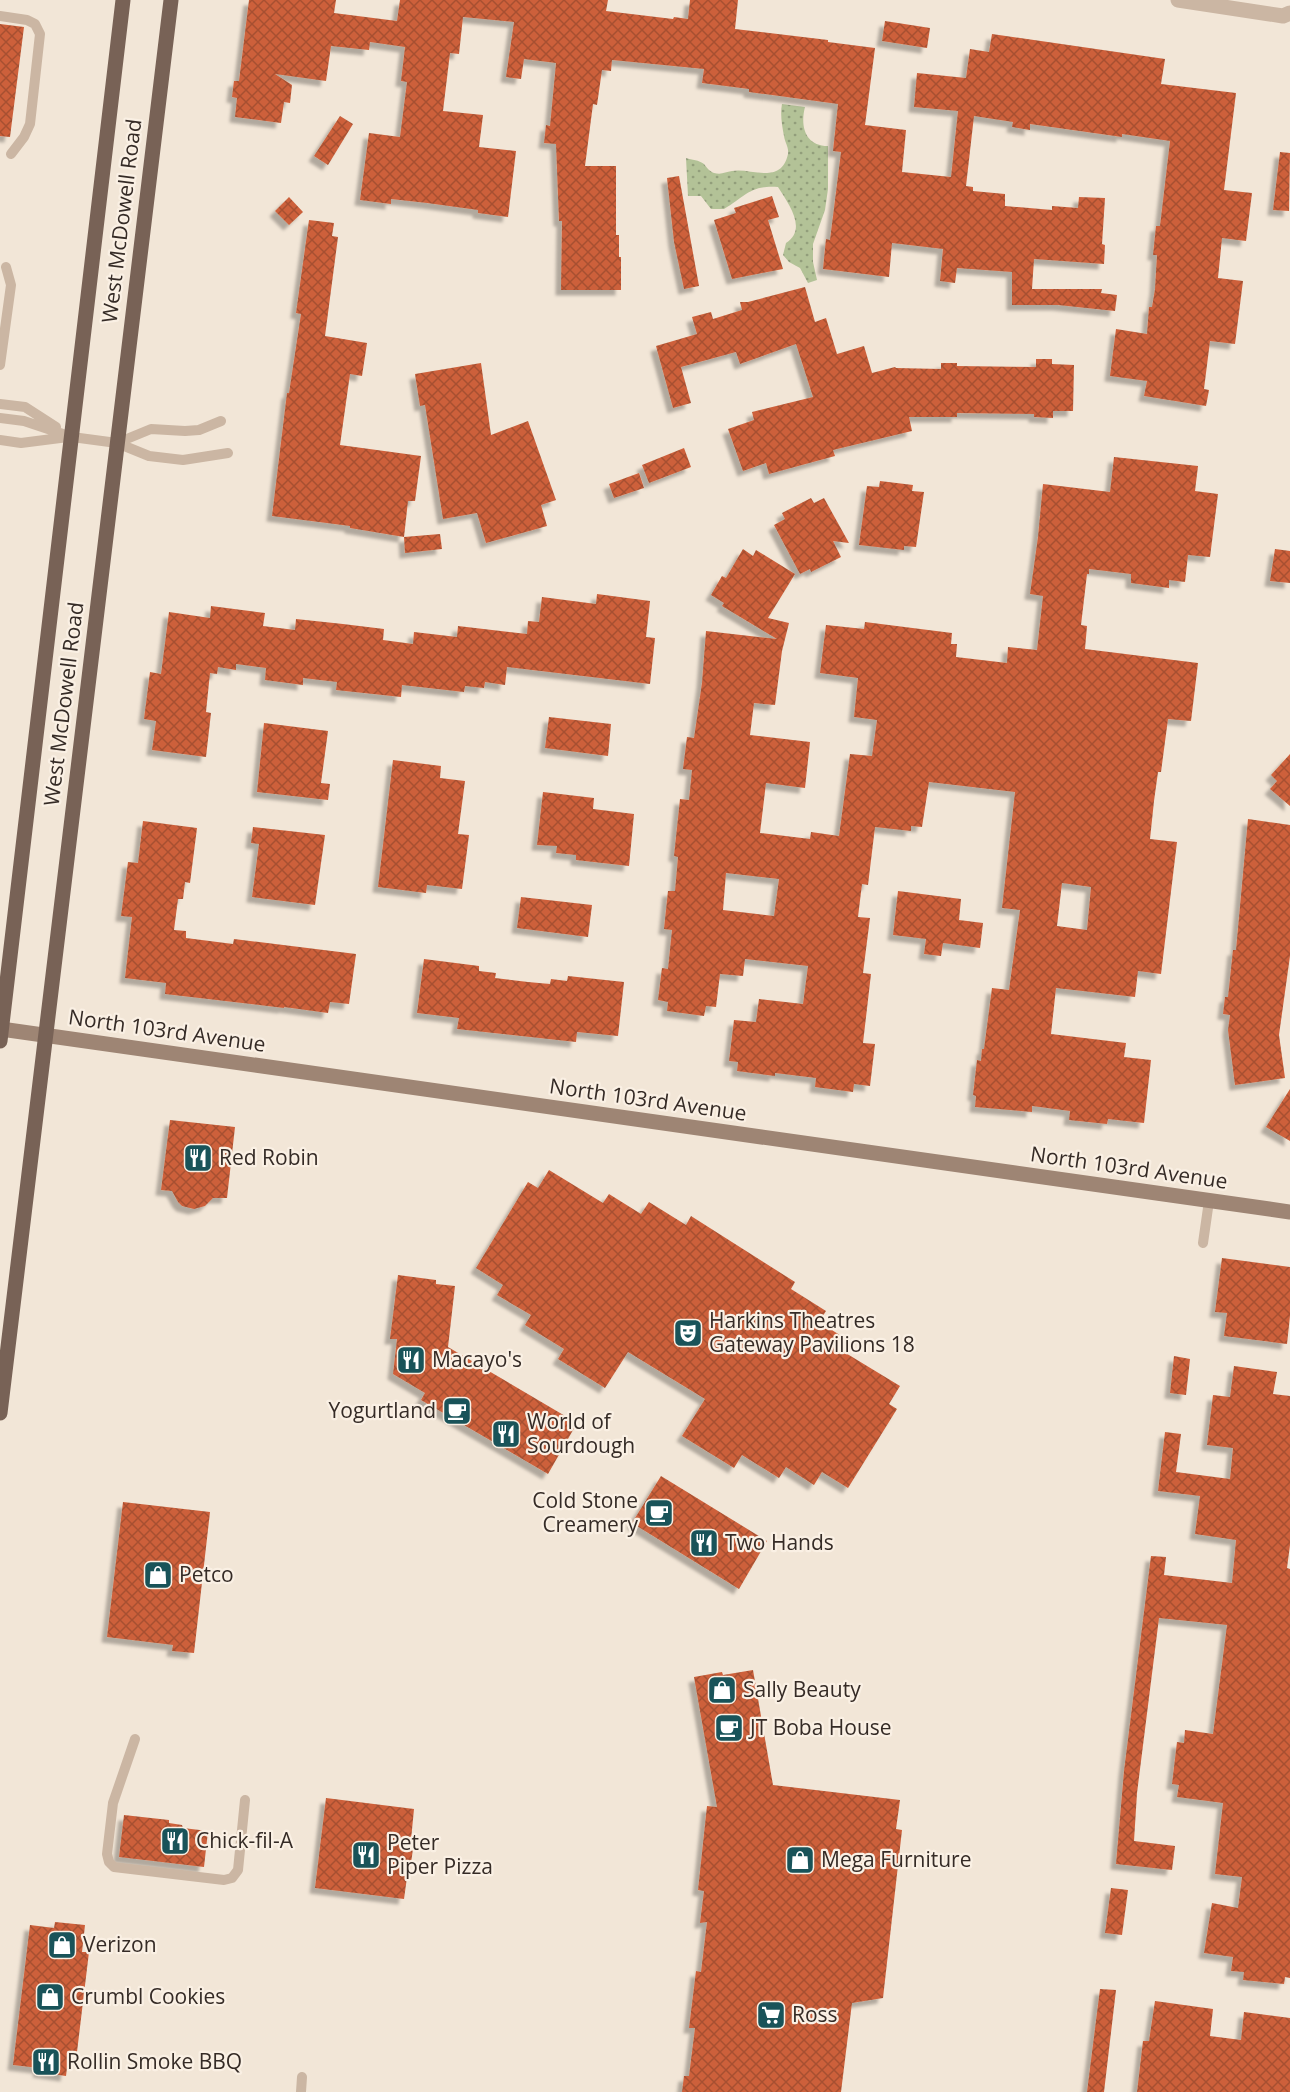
<svg xmlns="http://www.w3.org/2000/svg" width="1290" height="2092" viewBox="0 0 1290 2092" font-family="'Open Sans',sans-serif">
	<style>
		.grass { fill: url(#grass-dots) }
		.building { fill: url(#building-cross-hatch); fill-rule: evenodd; filter: url(#shadow) }
		.lines { fill: none; stroke-linecap: round; stroke-linejoin: round }
		.lane { stroke: #cbb6a3; stroke-width: 10 }
		.street { stroke: #cbb6a3; stroke-width: 15 }
		.secondary { stroke: #9e8574; stroke-width: 15 }
		.primary { stroke: #786256; stroke-width: 15 }
		.labels { text-anchor: middle; stroke-width: 4.5; stroke-linejoin: round; paint-order: stroke }
		.street-label { font-size: 21px; fill: #352b26; stroke: #faf0e4 }
		.poi-label { font-size: 21px; fill: #352b26; stroke: #faf0e4; text-anchor: start }
	</style>
	<defs>
		<pattern id="grass-dots" width="8" height="8" patternUnits="userSpaceOnUse" patternTransform="scale(1.5)"><rect width="8" height="8" fill="#b3c297"/><path d="M2 2h.1M6 6h.1" fill="none" stroke="#929e7b" stroke-width="1.8" stroke-linecap="round"/></pattern>
		<pattern id="building-cross-hatch" width="8" height="8" patternUnits="userSpaceOnUse" patternTransform="scale(1.5)"><rect width="8" height="8" fill="#cd613b"/><path d="M0 0l8 8M0 8l8-8" fill="none" stroke="#a75031"/></pattern>
		<filter id="shadow"><feDropShadow dx="-5.5" dy="5.5" stdDeviation="1.5" flood-color="#0004"/></filter>
	</defs>
	<rect width="100%" height="100%" fill="#f2e6d7"/>
	<path class="grass" d="M782,104L805,107C800,126 805,146 828,146V189L825,210L813,244V262L817,280L808,283L800,268L789,262L783,255L786,243C808,229 788,203 778,187C750,185 746,196 724,209H711L701,196H688L686,158C692,160 699,160 704,164C707,168 709,171 714,173C722,175 725,172 732,171C750,167 781,186 788,154C789,147 785,143 784,136C782,126 780,114 782,104Z"/>
	<path class="building" d="M249,0H336L334,13L397,21L400,0H608L606,11L673,19L674,17L688,19L690,0H738L735,29L828,40V42L875,48L865,125L906,130L902,172L951,177L958,111L914,107L917,73L966,78L970,49L989,52L992,34L1165,59L1161,84L1236,93L1224,190L1252,193L1246,241L1222,238L1218,278L1243,281L1235,344L1210,341L1204,389L1209,390L1206,406L1144,396L1147,381L1110,376L1116,329L1147,334L1149,307H1152L1155,289L1157,255H1153L1156,226H1160L1170,141L1122,134V137L1030,124V130L1012,127L1013,122L974,116L966,186L973,187V191L1005,194V206L1052,210V206L1078,208L1079,197L1105,198L1102,244L1105,245L1104,264L1034,259L1032,289H1102L1101,293L1117,295L1115,311L1058,305H1012V272L957,268L955,283L940,281L943,249L892,243L889,277L823,269L826,239L830,240L841,152L833,151L838,104L749,92V89L702,83L704,69L612,60L611,71L602,70L597,105L593,104L585,166H616V235H619V257H621V290H561L562,221H559L556,144L544,143L546,125L550,126L556,63L524,59L521,79L506,77L514,22L463,17L459,54L450,53L443,111L483,115L479,147L516,151L508,217L478,213V210L427,203L391,199V204L360,200L369,133L400,137L407,82L401,81L405,47L370,42L369,50L331,46L326,81L275,74L292,85L290,103L284,102L281,123L235,117L237,98L232,97L234,81H239Z
		M885,21L930,28L927,48L882,41Z
		M0,24L24,27L10,137L0,136Z
		M340,116L353,124L328,165L314,156Z
		M1280,152L1290,153L1289,211L1273,210Z
		M679,176L699,286L684,289L674,242L667,178Z
		M772,196L779,217L768,220L783,269L732,279L714,220L736,213L734,208Z
		M289,197L303,212L289,225L275,211Z
		M309,220L334,223L332,236L338,237L325,336L367,343L362,376L350,374L340,445L421,456L415,501H408L404,537L350,528V526L272,516L287,393H289L301,314L296,313Z
		M805,287L815,322L826,318L837,354L864,346L872,373L895,367L896,368L941,369V363H957V366L1036,367V359H1052V364L1074,365L1073,411H1053V418L1034,417V414L957,413V417H909L912,431L833,450L835,456L769,474L766,463L743,471L728,429L754,420L752,412L813,397L796,344L740,364L736,352L681,367L691,403L673,408L656,346L697,334L692,317L711,312L713,319L742,310L740,302H748Z
		M481,363L491,435L528,421L556,500L541,505L547,526L486,543L477,513L443,519L425,405L420,406L415,374Z
		M684,448L691,467L649,483L642,465Z
		M1114,457L1198,466L1195,491L1218,494L1210,557L1188,555L1185,582L1169,580V588L1131,583V574L1089,569V574H1087L1081,625L1087,626L1085,649L1198,663L1191,721L1168,719L1161,772H1158L1154,801L1150,839L1177,842L1161,974L1138,971L1135,997L1056,988L1051,1034L1126,1043L1124,1057L1151,1060L1144,1123L1108,1119L1107,1124L1069,1120L1070,1111L1032,1106V1112L975,1107L976,1096L973,1095L977,1060L981,1061L982,1049H984L992,988L1009,990L1020,910L1002,908L1015,792L929,782L922,827L911,826V831L875,827L868,885L862,884L858,917L870,918L863,973L871,974L863,1043L875,1044L870,1086L854,1084L853,1092L815,1087L816,1078L775,1073V1076L737,1071L738,1062L729,1061L734,1020L756,1022L759,999L803,1004L808,966L745,959L743,976L720,974L716,1007L706,1006L704,1016L667,1011L668,1002L658,1000L662,968L668,969L672,930L664,929L668,891H675L678,857L674,856L680,799L689,800L692,770L683,769L687,737L694,738L702,683L706,631L777,639L722,606L724,603L711,595L722,576L726,578L743,549L753,556L756,550L795,574L768,618L789,623L782,651L775,705L754,703L750,735L810,742L805,788L766,783L760,833L810,839L811,832L839,836L850,754L872,756L877,720L854,717L858,678L820,673L826,625L864,629L865,622L952,633L951,644H957L956,657L1007,663L1008,647L1037,650L1043,596L1030,594L1038,537L1043,484L1110,492ZM726,873L779,879L774,916L723,910ZM1062,883L1091,887L1087,930L1057,926Z
		M639,473L644,488L614,498L609,484Z
		M880,481L913,485L912,491L924,492L916,547L904,546V550L859,545L867,486L879,487Z
		M811,498L814,503L824,498L849,543L833,541L841,557L811,572L810,569L800,574L774,525L785,519L782,513Z
		M440,534L442,549L405,553L404,537Z
		M1275,549L1290,551V583L1270,581Z
		M597,594L650,601L646,637L655,638L650,684L507,667L505,685L485,682L484,688L465,686L464,692L402,685L401,697L336,690L337,682L303,678V685L265,680L266,668L236,664V670L218,667L217,674L210,673L206,712L211,713L206,757L152,750L156,721L144,719L150,672L161,674L169,612L210,618L211,606L265,613L263,626L295,630L296,619L343,624L384,629L383,640L413,644L414,632L457,637L458,626L527,634L528,621L539,622L542,597L596,604Z
		M549,717L611,724L608,756L545,748Z
		M264,723L328,731L321,783L330,784L328,800L257,792Z
		M1290,754V806L1270,789L1277,781L1271,775Z
		M393,760L441,766L440,778L465,781L458,834L469,835L462,889L427,885L426,893L378,887Z
		M543,792L594,798L593,809L634,814L629,866L576,860V855L556,853L557,846L537,845Z
		M1248,819L1290,825V956L1279,1035L1285,1078L1235,1085L1228,1030L1230,1015L1223,1014L1225,997H1228L1233,950H1236Z
		M143,821L197,828L190,883L185,882L183,899H178L174,930L186,931V938L233,944L234,939L356,954L349,1004L330,1002L328,1013L284,1007V1008L165,994L166,983L125,978L132,917L121,916L128,862L138,863Z
		M253,827L325,835L315,905L252,897L259,844L251,843Z
		M898,891L961,899L959,920L983,923L980,948L943,943L941,956L924,954L926,939L893,935Z
		M521,897L592,905L588,937L517,928Z
		M424,959L479,966V971L496,973L495,978L528,982L550,984L551,979L567,981L568,976L624,982L618,1036L577,1032L576,1042L512,1035L457,1029L459,1018L417,1013Z
		M1290,1089V1141L1266,1127Z
		M170,1120L235,1127L227,1198H213L205,1206L194,1209L182,1206L178,1202L172,1191L161,1190Z
		M549,1170L603,1203L609,1194L641,1214L649,1202L686,1225L691,1216L795,1282L791,1289L826,1311L819,1322L851,1342L844,1352L900,1386L889,1404L897,1409L848,1488L822,1472L814,1485L786,1467L779,1478L742,1455L734,1468L682,1436L705,1399L628,1352L605,1388L558,1359L564,1349L525,1325L531,1315L497,1295L503,1285L476,1268L528,1182L538,1188Z
		M1222,1258L1290,1267V1316L1287,1344L1224,1336L1227,1313L1215,1312Z
		M398,1275L436,1280V1284L455,1286L448,1347L577,1423L548,1474L421,1400L425,1393L393,1374L397,1339H390Z
		M1174,1356L1190,1359L1186,1395L1170,1393Z
		M1234,1366L1277,1372L1273,1394L1290,1396V1545L1287,1568L1290,1569V1978L1285,1977L1284,1984L1243,1980L1244,1972L1231,1971L1233,1957L1204,1953L1212,1903L1238,1908L1242,1877L1215,1874L1223,1803L1177,1797L1179,1785L1172,1784L1177,1742L1184,1743L1185,1730L1213,1734L1227,1625L1159,1618L1137,1793L1134,1841L1175,1846L1172,1870L1116,1864L1124,1771L1151,1556L1166,1557L1164,1575L1232,1583L1236,1540L1195,1534L1200,1496L1158,1491L1165,1432L1181,1434L1176,1472L1230,1479L1233,1448L1207,1445L1213,1395L1230,1397Z
		M661,1476L767,1541L739,1589L632,1523Z
		M123,1502L210,1512L194,1653L172,1651L173,1645L107,1637Z
		M753,1670L773,1785L900,1800L896,1829L902,1830L883,1998L852,2003L841,2092H682L684,2076H689L695,2028H689L696,1971L701,1972L707,1922L700,1923L704,1891L698,1890L707,1806L717,1807L694,1677L722,1672L723,1675Z
		M326,1798L414,1809L411,1840L414,1841L410,1871L408,1870L404,1899L315,1888Z
		M124,1815L169,1820V1823L182,1825L183,1828L208,1831L204,1867L119,1857Z
		M1111,1888L1128,1890L1122,1935L1105,1933Z
		M55,1922L85,1925L82,1952H89L77,2052L69,2051L66,2076L38,2072L39,2068L13,2065L30,1925L54,1928Z
		M1100,1989L1116,1990L1104,2092H1087Z
		M1155,2001L1213,2009L1210,2036L1241,2040L1244,2012L1290,2018V2092H1137L1143,2041H1149Z"/>
	<g class="lines">
		<path class="lane" d="M0,16L27,20L35,24L40,34L30,124L24,137L11,154
			M0,365L11,285L6,267
			M0,404L25,407L56,427
			M0,418L24,421L72,437L117,443L149,456L183,460L228,453
			M0,440L21,443L68,437
			M117,443L151,429L185,431L199,430L221,421
			M1203,1243L1209,1201
			M135,1739L113,1803L107,1854L109,1862L114,1867L224,1880L232,1878L238,1870L245,1800
			M301,2092L302,2077"/>
		<path class="street" d="M1178,0L1283,16L1290,13"/>
		<path class="secondary" d="M1,1029L1290,1212"/>
		<path class="primary" d="M0,1041L123,0
			M0,1413L171,0"/>
	</g>
	<defs>
		<g id="restaurant-square" transform="scale(1.5)"><rect x="-9" y="-9" width="18" height="18" rx="4" fill="#195359" stroke="#faf0e4"/><path d="M-5-6h1v4h1v-4h1v4h1v-4h1v5L-1.5 .5V6h-2V.5L-5-1ZM5-6V6H3V1.5H1.5Q1.5-4 5-6Z" fill="#fff"/></g>
		<g id="theatre-square" transform="scale(1.5)"><rect x="-9" y="-9" width="18" height="18" rx="4" fill="#195359" stroke="#faf0e4"/><path d="M-5-5.5Q0-4 5-5.5V0Q5 5 0 6Q-5 5-5 0ZM-3.3-2.5H-1v1.5H-3.3ZM1-2.5H3.3v1.5H1ZM-2.8 1Q0 5.5 2.8 1Z" fill="#fff"/></g>
		<g id="cafe-square" transform="scale(1.5)"><rect x="-9" y="-9" width="18" height="18" rx="4" fill="#195359" stroke="#faf0e4"/><path d="M-5.5-4.5H6V0H3Q3 3.5 0 3.5H-2.5Q-5.5 3.5-5.5 0ZM3-3.2v2h1.7v-2ZM-6 4.5H4V6H-6Z" fill="#fff"/></g>
		<g id="shop-square" transform="scale(1.5)"><rect x="-9" y="-9" width="18" height="18" rx="4" fill="#195359" stroke="#faf0e4"/><path d="M-5-2.5h2.3a2.7 3.5 0 0 1 5.4 0H5L5.5 6h-11ZM-1.5-2.5h3a1.5 2.3 0 0 0-3 0Z" fill="#fff"/></g>
		<g id="supermarket-square" transform="scale(1.5)"><rect x="-9" y="-9" width="18" height="18" rx="4" fill="#195359" stroke="#faf0e4"/><path d="M-6-5.5h2.5l.6 2H6L4.5 2H-2.5L-4.4-4H-6ZM-1.5 3.2a1.3 1.3 0 1 0 .1 0ZM3 3.2a1.3 1.3 0 1 0 .1 0Z" fill="#fff"/></g>
	</defs>
	<g fill-rule="evenodd">
		<use href="#restaurant-square" x="198" y="1158"/>
		<use href="#theatre-square" x="688" y="1333"/>
		<use href="#restaurant-square" x="411" y="1360"/>
		<use href="#cafe-square" x="457" y="1411"/>
		<use href="#restaurant-square" x="506" y="1434"/>
		<use href="#cafe-square" x="659" y="1513"/>
		<use href="#restaurant-square" x="704" y="1543"/>
		<use href="#shop-square" x="158" y="1575"/>
		<use href="#shop-square" x="722" y="1690"/>
		<use href="#cafe-square" x="729" y="1728"/>
		<use href="#restaurant-square" x="175" y="1841"/>
		<use href="#restaurant-square" x="366" y="1855"/>
		<use href="#shop-square" x="800" y="1860"/>
		<use href="#shop-square" x="62" y="1945"/>
		<use href="#shop-square" x="50" y="1997"/>
		<use href="#supermarket-square" x="771" y="2015"/>
		<use href="#restaurant-square" x="46" y="2062"/>
	</g>
	<g class="labels">
		<g class="street-label">
			<text transform="translate(122 221) rotate(-83)" y="7">West McDowell Road</text>
			<text transform="translate(64 704) rotate(-83)" y="7">West McDowell Road</text>
			<text transform="translate(167 1031) rotate(8)" y="7">North 103rd Avenue</text>
			<text transform="translate(648 1100) rotate(8)" y="7">North 103rd Avenue</text>
			<text transform="translate(1129 1168) rotate(8)" y="7">North 103rd Avenue</text>
		</g>
		<g class="poi-label">
			<text x="219" y="1165">Red Robin</text>
			<text x="709" y="1328">Harkins Theatres<tspan x="709" dy="24">Gateway Pavilions 18</tspan></text>
			<text x="432" y="1367">Macayo's</text>
			<text x="436" y="1418" text-anchor="end">Yogurtland</text>
			<text x="527" y="1429">World of<tspan x="527" dy="24">Sourdough</tspan></text>
			<text x="638" y="1508" text-anchor="end">Cold Stone<tspan x="638" dy="24">Creamery</tspan></text>
			<text x="725" y="1550">Two Hands</text>
			<text x="179" y="1582">Petco</text>
			<text x="743" y="1697">Sally Beauty</text>
			<text x="750" y="1735">JT Boba House</text>
			<text x="196" y="1848">Chick-fil-A</text>
			<text x="387" y="1850">Peter<tspan x="387" dy="24">Piper Pizza</tspan></text>
			<text x="821" y="1867">Mega Furniture</text>
			<text x="83" y="1952">Verizon</text>
			<text x="71" y="2004">Crumbl Cookies</text>
			<text x="792" y="2022">Ross</text>
			<text x="67" y="2069">Rollin Smoke BBQ</text>
		</g>
	</g>
</svg>
